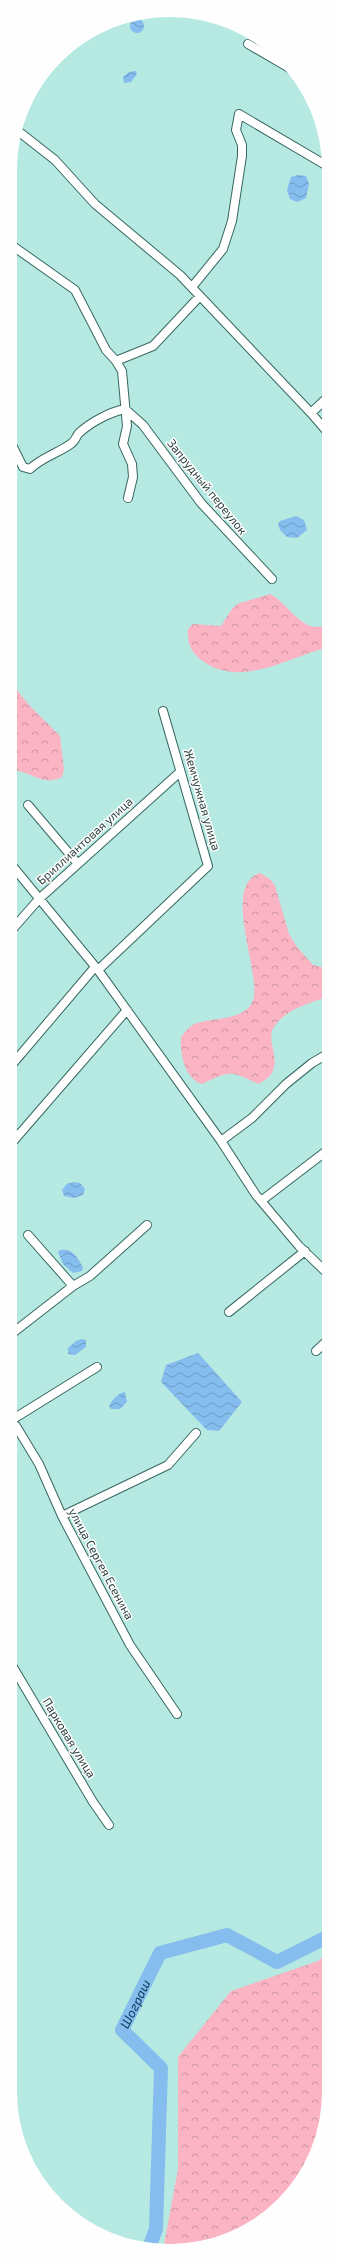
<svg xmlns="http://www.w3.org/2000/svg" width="339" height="2261" viewBox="0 0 339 2261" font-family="'Exo 2',sans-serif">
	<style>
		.forest { fill: url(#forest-crowns) }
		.water { fill: url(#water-waves) }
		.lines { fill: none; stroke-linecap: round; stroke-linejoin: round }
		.river { stroke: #85bdee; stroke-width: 14 }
		.minor-casing { stroke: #376761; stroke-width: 10 }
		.minor { stroke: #fff; stroke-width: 8 }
		.labels { text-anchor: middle; stroke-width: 3; stroke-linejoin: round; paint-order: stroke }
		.street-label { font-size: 12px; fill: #2b403d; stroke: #fefefe }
		.water-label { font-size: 13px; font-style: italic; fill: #0c3757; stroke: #fefefe }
	</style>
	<defs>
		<pattern id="forest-crowns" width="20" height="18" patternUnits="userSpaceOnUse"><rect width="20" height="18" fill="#fab4c3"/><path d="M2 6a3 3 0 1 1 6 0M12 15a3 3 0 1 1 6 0" fill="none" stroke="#cb94a0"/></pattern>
		<pattern id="water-waves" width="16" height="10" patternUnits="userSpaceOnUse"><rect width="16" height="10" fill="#85bdee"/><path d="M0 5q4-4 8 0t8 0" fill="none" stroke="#6d9bc2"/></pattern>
	</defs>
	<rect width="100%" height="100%" fill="#b6e9e2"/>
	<path class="forest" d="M270,594C290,604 303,637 329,624V647C289,657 242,688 204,662C191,653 187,643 188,629L193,624L221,626L232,609L237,604Z
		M10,681L29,705L60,736L64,770L62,777C40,787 31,770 10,770Z
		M260,873L271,880L275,886L289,934L297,947L313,965L329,969V1002L321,999C304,1005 284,1011 274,1027C263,1043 291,1069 258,1084C229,1070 231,1071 202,1084C184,1078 180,1053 181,1037C186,1031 190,1025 197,1023C216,1017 250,1021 254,996C259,969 222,885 260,873Z
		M329,1952V2102L313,2162L275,2211L221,2242L163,2250L178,2169V2057L231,1991L318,1961Z"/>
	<path class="water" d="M130 26a7 7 0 1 1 14 0a7 7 0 1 1-14 0Z
		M136,71L137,74L131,82L124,83L123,77L129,72Z
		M298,175L306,176L309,184L306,198L297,202L290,199L287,190L291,177Z
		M296,516L304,520L307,530L297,538L287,537L280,530L278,524L280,521Z
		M73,1182L80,1183L85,1189L83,1195L74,1198L64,1196L62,1190L67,1184Z
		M60,1250C73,1248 77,1257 83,1267L82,1271L73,1273L63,1264L58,1252Z
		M82,1339L86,1340V1347L75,1355L68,1354V1348L76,1341Z
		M198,1353L242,1402L219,1431L207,1430L161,1382L166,1365Z
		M125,1392L127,1402L120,1409H111L109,1406C112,1400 118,1393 125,1392Z"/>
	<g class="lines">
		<path class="river" id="s1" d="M149,2248L156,2229L161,2068L122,2030L160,1953L227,1935L277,1962L329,1936"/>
		<g class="minor-casing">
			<path id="minor" d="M248,44L291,69
				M18,131L55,160L95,204L180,275L311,413L329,434
				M10,244L75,290L106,350L116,361L153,346L200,296
				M192,287L223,249L232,221L242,156V145L236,130L239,114L329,167
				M116,361L122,371L127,426L123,444L132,464L133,477L128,498
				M311,413L329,396
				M10,441L23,467L30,469C42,457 59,453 72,443C76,440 76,436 79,433C91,422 110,412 125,409L143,425L201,503L272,579
				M28,805L78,864
				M10,863L98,970L221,1141L256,1195L299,1246L329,1275
				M10,932L39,899L180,772
				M98,970L208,866L163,711
				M10,1067L95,967
				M221,1141L252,1118L286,1084L312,1063L329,1053
				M10,1145L127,1010
				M261,1201L329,1149
				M28,1235L73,1286
				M229,1312L305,1251
				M10,1335L73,1286L90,1276L147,1225
				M316,1351L329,1339
				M10,1421L97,1367
				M10,1422L16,1426L39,1464L62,1516L130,1645L177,1714
				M62,1516L168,1465L196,1433
				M10,1662L93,1802L109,1825"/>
		</g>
		<use href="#minor" class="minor"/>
	</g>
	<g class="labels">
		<g class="street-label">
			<text transform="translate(207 487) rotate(51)" y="4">Запрудный переулок</text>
			<text transform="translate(202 800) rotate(74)" y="4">Жемчужная улица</text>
			<text transform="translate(85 841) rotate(-42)" y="4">Бриллиантовая улица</text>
			<text transform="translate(101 1564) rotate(62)" y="4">улица Сергея Есенина</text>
			<text transform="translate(69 1738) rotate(59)" y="4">Парковая улица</text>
		</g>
		<g class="water-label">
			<text dy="5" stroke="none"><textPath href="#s1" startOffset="265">Шограш</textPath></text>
		</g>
	</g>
	<path d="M0 0H339V2261H0ZM169 17H170A152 152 0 0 1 322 169V2092A152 152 0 0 1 170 2244H169A152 152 0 0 1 17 2092V169A152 152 0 0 1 169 17Z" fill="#fefefe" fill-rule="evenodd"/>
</svg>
